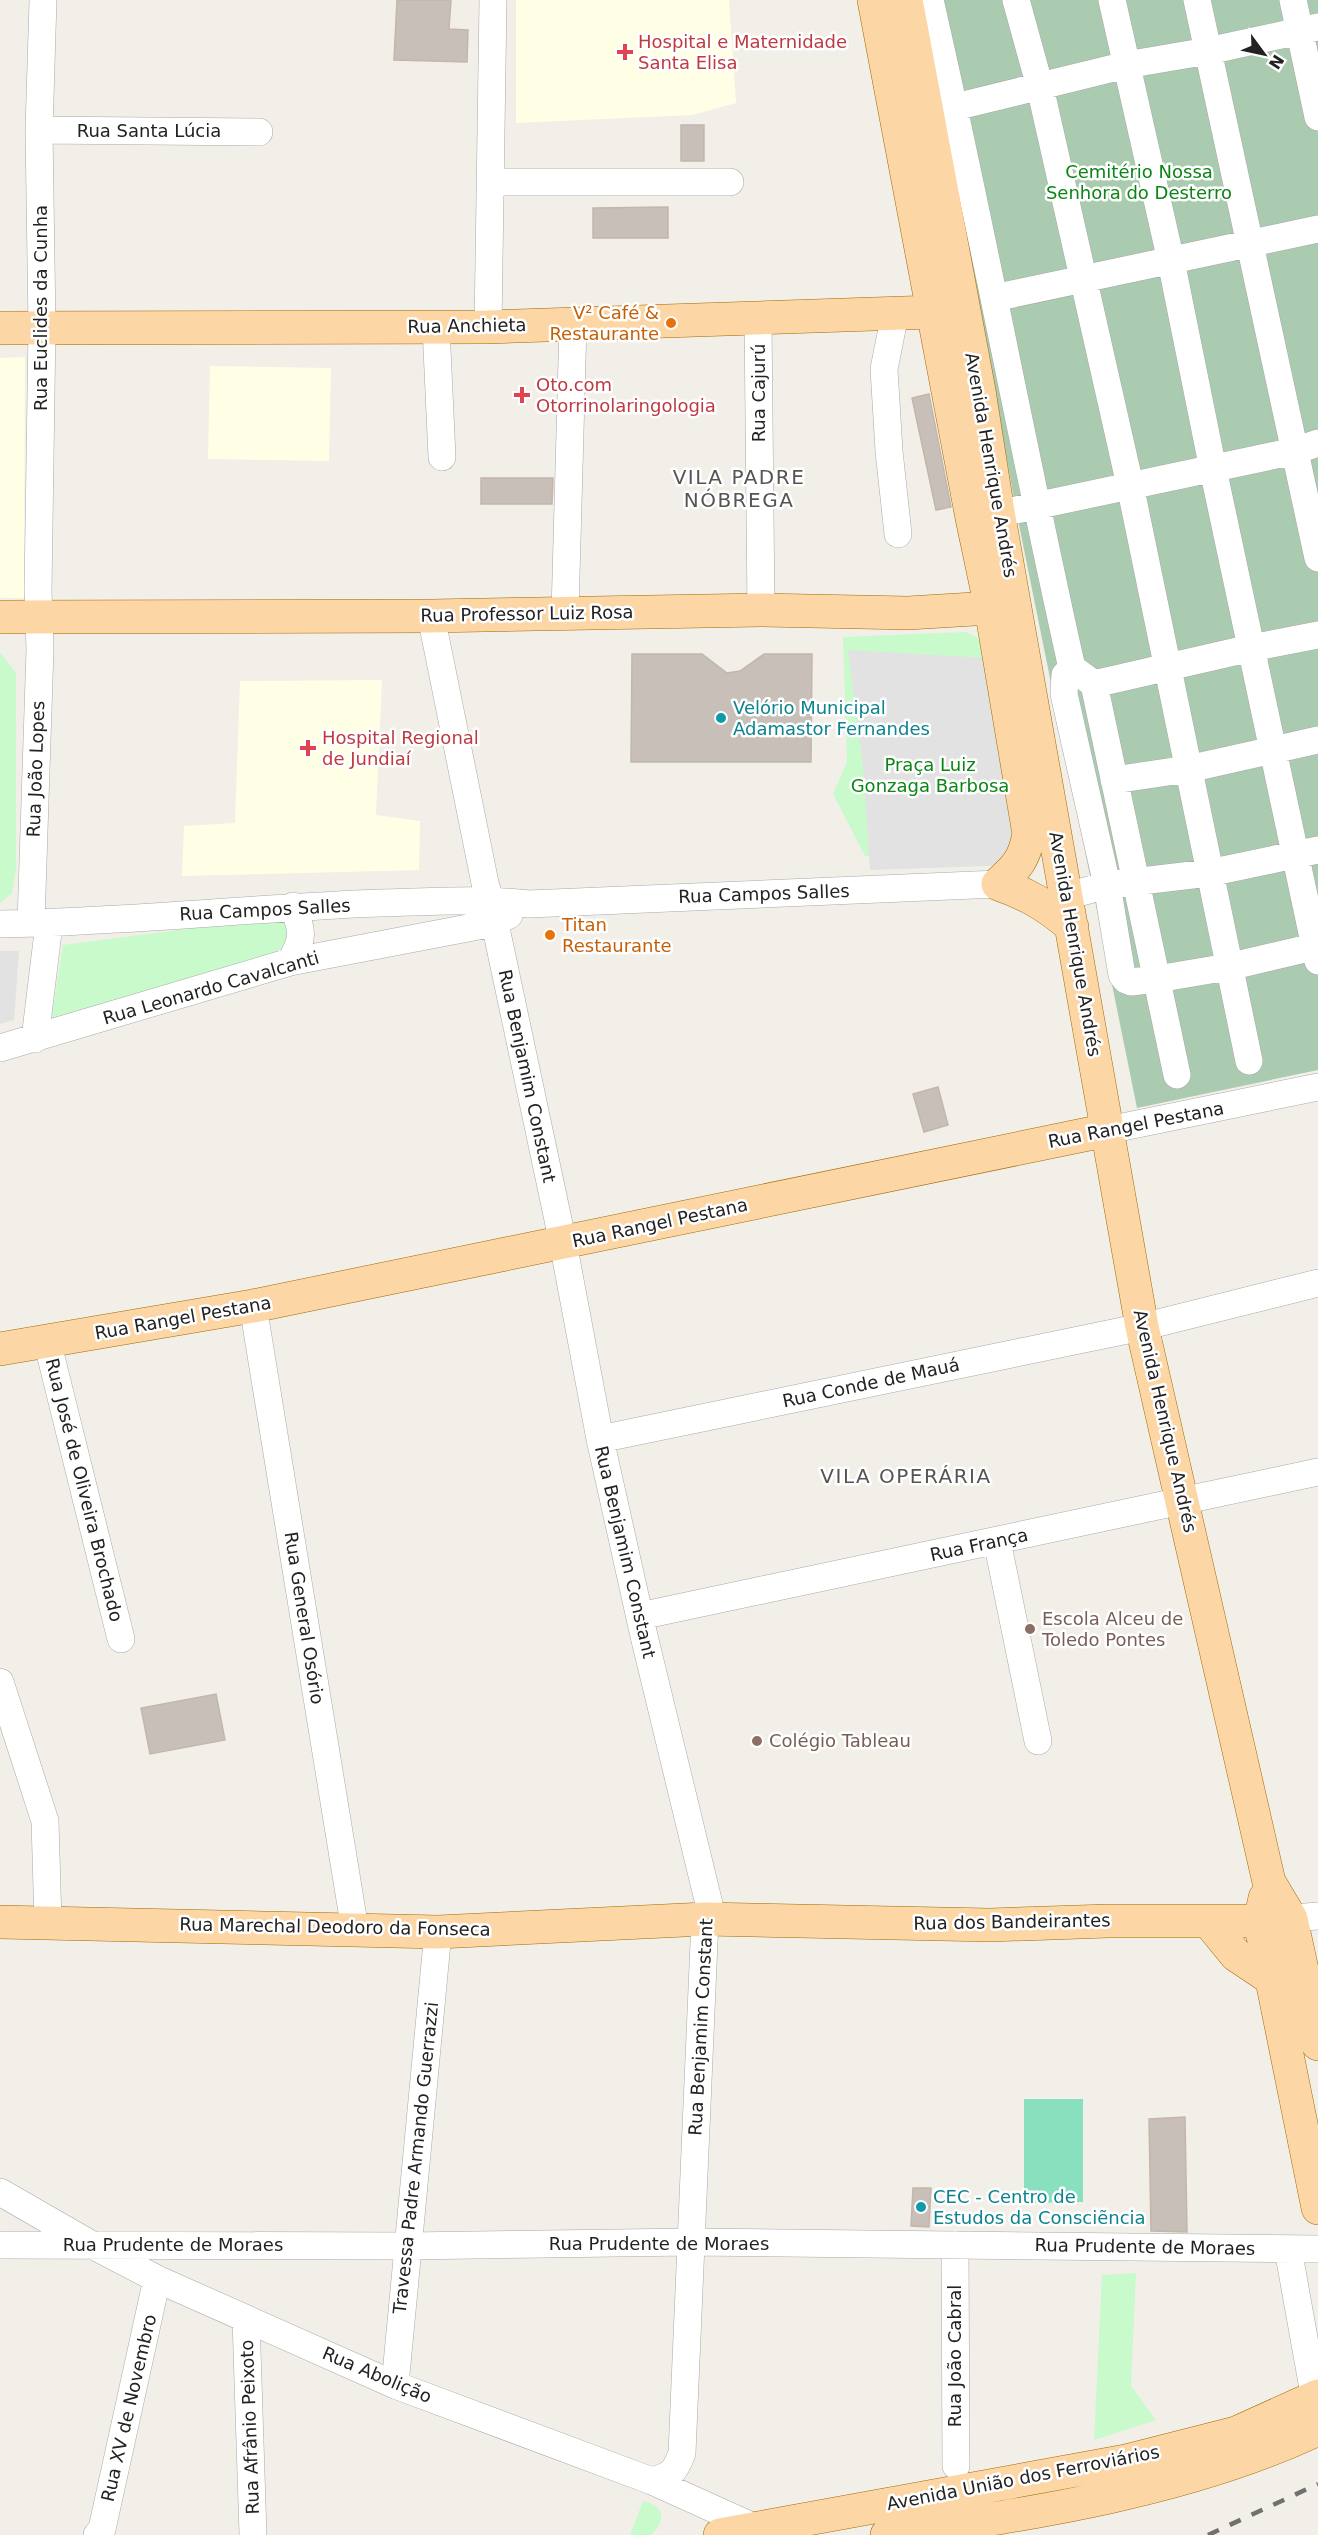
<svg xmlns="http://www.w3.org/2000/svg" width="1318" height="2535" viewBox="0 0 1318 2535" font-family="'DejaVu Sans',sans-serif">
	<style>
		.education { fill: #ffffe5 }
		.cemetery { fill: #aacbaf }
		.park { fill: #c8facc }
		.pitch { fill: #88e0be }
		.parking { fill: #e2e2e2 }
		.building { fill: #c7bfb8; stroke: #c4b6ab; stroke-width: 1.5 }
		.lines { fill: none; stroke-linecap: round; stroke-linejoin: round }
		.minor-casing { stroke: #a9a9a9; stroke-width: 28 }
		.major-casing { stroke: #a06b00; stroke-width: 34 }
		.minor { stroke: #fff; stroke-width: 27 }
		.major { stroke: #fcd6a4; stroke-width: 33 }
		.rail { stroke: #707070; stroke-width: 4.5; stroke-dasharray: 12 12; stroke-linecap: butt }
		.health-dot { fill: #e0444e; stroke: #fff; stroke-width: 2 }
		.food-dot { fill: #e8710a; stroke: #fff; stroke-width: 2 }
		.culture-dot { fill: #0f9aa8; stroke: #fff; stroke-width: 2 }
		.education-dot { fill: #8d6e63; stroke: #fff; stroke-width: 2 }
		.labels { text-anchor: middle; stroke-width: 5; stroke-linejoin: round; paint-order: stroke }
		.health-label { font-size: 18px; fill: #be3a42; stroke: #fff; text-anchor: start }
		.street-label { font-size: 18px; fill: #222; stroke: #fff }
		.park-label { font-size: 18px; fill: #0c8416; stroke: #fff }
		.food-label { font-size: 18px; fill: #c56008; stroke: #fff; text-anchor: end }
		.culture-label { font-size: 18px; fill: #0d838f; stroke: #fff; text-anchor: start }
		.education-label { font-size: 18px; fill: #785e54; stroke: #fff; text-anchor: start }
		.neighbourhood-label { font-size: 20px; letter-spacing: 1.5px; fill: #555; stroke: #fff }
	</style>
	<rect width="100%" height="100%" fill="#f2efe9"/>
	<path class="education" d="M516,0H729L736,103L692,115L516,123Z
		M25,357L24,598H0V358Z
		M210,366L331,368L329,461L208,459Z
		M382,680L376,815L420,821L419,870L182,876L184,826L235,823L240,681Z"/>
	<path class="cemetery" d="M924,0H1318V1070L1137,1108L1016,510Z"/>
	<path class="park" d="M966,632L982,640L1016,865L865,856L833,794L847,762L843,637Z
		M0,652L16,673V869L12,893L0,903Z
		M277,917C292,923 288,932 286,946L265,957L51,1021L63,945Z
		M1136,2273L1131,2386L1156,2420L1094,2440L1102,2275Z
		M643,2501C665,2505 667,2522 650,2535H630Z"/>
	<path class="pitch" d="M1024,2099H1083V2202L1024,2203Z"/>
	<path class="parking" d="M848,650L985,658L1018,778L1016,865L870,870L863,766Z
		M0,951H19L14,1020L0,1024Z"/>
	<path class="building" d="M397,0H451L449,29L468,30L467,62L394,60Z
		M681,125H704V161H681Z
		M668,207V238H593V208Z
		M929,394L951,507L936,510L912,398Z
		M481,478H553L552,504H481Z
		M632,654H702L727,673L740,671L764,654H812L811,762H631Z
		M938,1087L948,1125L924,1132L913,1094Z
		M216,1694L225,1740L150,1754L141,1708Z
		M1185,2117L1187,2232L1151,2231L1149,2119Z
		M913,2188H931L929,2227L911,2226Z"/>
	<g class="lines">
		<g class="minor-casing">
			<path id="minor" d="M930,0C981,222 1022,446 1072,668L1094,684L1177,1075
				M1016,0L1040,87L1130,485L1249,1061
				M1112,0L1171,261L1213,469L1318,961
				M1197,0L1318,558
				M1293,0L1318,117
				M955,107L1126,65L1208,51L1318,27
				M39,130L259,132
				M491,182H730
				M994,298L1318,229
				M895,314L884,369L889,451L898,534
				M758,320L761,610
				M436,327L442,457
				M488,327L493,0
				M1016,510L1295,451L1318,443
				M565,613L573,324
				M431,616L485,883L490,900L563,1243L600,1439L644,1636L709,1904L705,1919L682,2453C675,2472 672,2475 652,2481
				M1072,668L1065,675L1064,694L1107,885L1122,975L1126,980L1131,982L1157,979L1228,967L1318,946
				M1094,684L1251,648L1318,635
				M1114,780L1188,769L1318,740
				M1067,896L1107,885L1209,873L1318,850
				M31,923L40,649L38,591L42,327L39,130L43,0
				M0,924C126,922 252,908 379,903C429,902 479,898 529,904L998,884
				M290,962C304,939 303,931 293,906
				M35,1039L49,924
				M0,1048L290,962L494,923L509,915
				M1108,1130L1318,1087
				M253,1306L355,1930
				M47,1341L121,1639
				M600,1439L1142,1327L1318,1283
				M997,1541L1038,1741
				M640,1616L1318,1472
				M0,1682L45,1821L48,1923
				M1271,1920L1318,1916
				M0,2192L92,2245L157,2279L395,2385L652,2481L756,2528L761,2533
				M0,2245L408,2246L690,2242L1318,2249
				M955,2245L956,2466
				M1288,2249L1318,2416
				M246,2319L253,2535
				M395,2385L438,1932
				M97,2535L102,2529L157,2279"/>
		</g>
		<g class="major-casing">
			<path id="major" d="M874,0L972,518L991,608L1029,834C1024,860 1017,867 998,884C1027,894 1048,906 1072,927
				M906,0L979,391L998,512L1142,1327L1269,1882L1291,1919L1318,2044
				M0,328L488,327L933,312L951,321L962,354
				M0,617L431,616L761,610L908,613L991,608L1014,604
				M0,1349L253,1306L1108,1130
				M1265,1898L1260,1921L1318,2208
				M0,1922L438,1932L705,1919L990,1925L1108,1921H1260
				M1209,1922L1236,1955L1272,1979
				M720,2535L1126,2461L1236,2433L1318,2396
				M887,2535C1029,2514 1188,2491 1318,2429"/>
		</g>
		<use href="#minor" class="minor"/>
		<use href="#major" class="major"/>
		<path class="rail" d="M1208,2535L1318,2484"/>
	</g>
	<g class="health-dot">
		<path d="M622 43h6v6h6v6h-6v6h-6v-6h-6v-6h6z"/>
		<path d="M519 386h6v6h6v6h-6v6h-6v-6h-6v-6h6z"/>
		<path d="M305 739h6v6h6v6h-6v6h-6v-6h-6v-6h6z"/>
	</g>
	<g class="food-dot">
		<circle cx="671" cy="323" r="6"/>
		<circle cx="550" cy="935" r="6"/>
	</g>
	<g class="culture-dot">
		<circle cx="721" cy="718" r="6"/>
		<circle cx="921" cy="2207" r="6"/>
	</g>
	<g class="education-dot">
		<circle cx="1030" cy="1629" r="6"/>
		<circle cx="757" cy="1741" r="6"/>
	</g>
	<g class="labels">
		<g class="health-label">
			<text x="638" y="48">Hospital e Maternidade<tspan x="638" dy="21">Santa Elisa</tspan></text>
			<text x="536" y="391">Oto.com<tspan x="536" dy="21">Otorrinolaringologia</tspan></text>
			<text x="322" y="744">Hospital Regional<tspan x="322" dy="21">de Jundiaí</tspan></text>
		</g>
		<g class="street-label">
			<text x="149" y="137">Rua Santa Lúcia</text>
			<text transform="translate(41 308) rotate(-90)" y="6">Rua Euclides da Cunha</text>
			<text transform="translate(467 326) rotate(-1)" y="6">Rua Anchieta</text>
			<text transform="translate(759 393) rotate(-90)" y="6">Rua Cajurú</text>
			<text transform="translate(991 465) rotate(80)" y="6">Avenida Henrique Andrés</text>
			<text transform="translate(527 614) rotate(-1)" y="6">Rua Professor Luiz Rosa</text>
			<text transform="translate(36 769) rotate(-88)" y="6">Rua João Lopes</text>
			<text transform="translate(764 894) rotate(-2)" y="6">Rua Campos Salles</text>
			<text transform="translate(265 910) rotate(-3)" y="6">Rua Campos Salles</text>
			<text transform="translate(1075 944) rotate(80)" y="6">Avenida Henrique Andrés</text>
			<text transform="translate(211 988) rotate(-16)" y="6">Rua Leonardo Cavalcanti</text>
			<text transform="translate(527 1076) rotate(78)" y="6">Rua Benjamim Constant</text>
			<text transform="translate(1136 1125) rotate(-11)" y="6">Rua Rangel Pestana</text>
			<text transform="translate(660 1223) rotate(-12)" y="6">Rua Rangel Pestana</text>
			<text transform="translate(183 1318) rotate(-10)" y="6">Rua Rangel Pestana</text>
			<text transform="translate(871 1383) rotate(-12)" y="6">Rua Conde de Mauá</text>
			<text transform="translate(1165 1421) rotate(77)" y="6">Avenida Henrique Andrés</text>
			<text transform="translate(84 1490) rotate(76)" y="6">Rua José de Oliveira Brochado</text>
			<text transform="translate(979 1545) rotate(-12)" y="6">Rua França</text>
			<text transform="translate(625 1552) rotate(77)" y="6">Rua Benjamim Constant</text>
			<text transform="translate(304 1618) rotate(81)" y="6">Rua General Osório</text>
			<text transform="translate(1012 1922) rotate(-1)" y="6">Rua dos Bandeirantes</text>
			<text transform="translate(335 1927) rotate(1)" y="6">Rua Marechal Deodoro da Fonseca</text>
			<text transform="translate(701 2027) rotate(-87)" y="6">Rua Benjamim Constant</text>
			<text transform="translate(416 2158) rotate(-84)" y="6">Travessa Padre Armando Guerrazzi</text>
			<text x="659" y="2250">Rua Prudente de Moraes</text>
			<text x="173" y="2251">Rua Prudente de Moraes</text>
			<text transform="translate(1145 2247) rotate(1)" y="6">Rua Prudente de Moraes</text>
			<text transform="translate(955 2356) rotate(-90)" y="6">Rua João Cabral</text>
			<text transform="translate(377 2375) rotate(23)" y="6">Rua Abolição</text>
			<text transform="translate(129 2408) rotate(-77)" y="6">Rua XV de Novembro</text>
			<text transform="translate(250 2427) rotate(-92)" y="6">Rua Afrânio Peixoto</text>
			<text transform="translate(1023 2478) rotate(-11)" y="6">Avenida União dos Ferroviários</text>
		</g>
		<g class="park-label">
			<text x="1139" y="178">Cemitério Nossa<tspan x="1139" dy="21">Senhora do Desterro</tspan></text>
			<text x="930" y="771">Praça Luiz<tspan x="930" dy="21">Gonzaga Barbosa</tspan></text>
		</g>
		<g class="food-label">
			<text x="659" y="319">V² Café &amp;<tspan x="659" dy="21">Restaurante</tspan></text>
			<text x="562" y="931" text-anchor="start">Titan<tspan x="562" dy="21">Restaurante</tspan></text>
		</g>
		<g class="culture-label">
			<text x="733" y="714">Velório Municipal<tspan x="733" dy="21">Adamastor Fernandes</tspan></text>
			<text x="933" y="2203">CEC - Centro de<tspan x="933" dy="21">Estudos da Consciẽncia</tspan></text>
		</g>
		<g class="education-label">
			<text x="1042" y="1625">Escola Alceu de<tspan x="1042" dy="21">Toledo Pontes</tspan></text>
			<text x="769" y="1747">Colégio Tableau</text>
		</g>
		<g class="neighbourhood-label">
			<text x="739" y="484">VILA PADRE<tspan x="739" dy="23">NÓBREGA</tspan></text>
			<text x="906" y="1483">VILA OPERÁRIA</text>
		</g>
	</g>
	<g transform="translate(1264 54) rotate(123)" stroke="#ffffff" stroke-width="4.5" paint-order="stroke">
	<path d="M0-4.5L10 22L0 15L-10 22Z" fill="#222222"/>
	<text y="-9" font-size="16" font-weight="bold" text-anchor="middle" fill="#222222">N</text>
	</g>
</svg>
